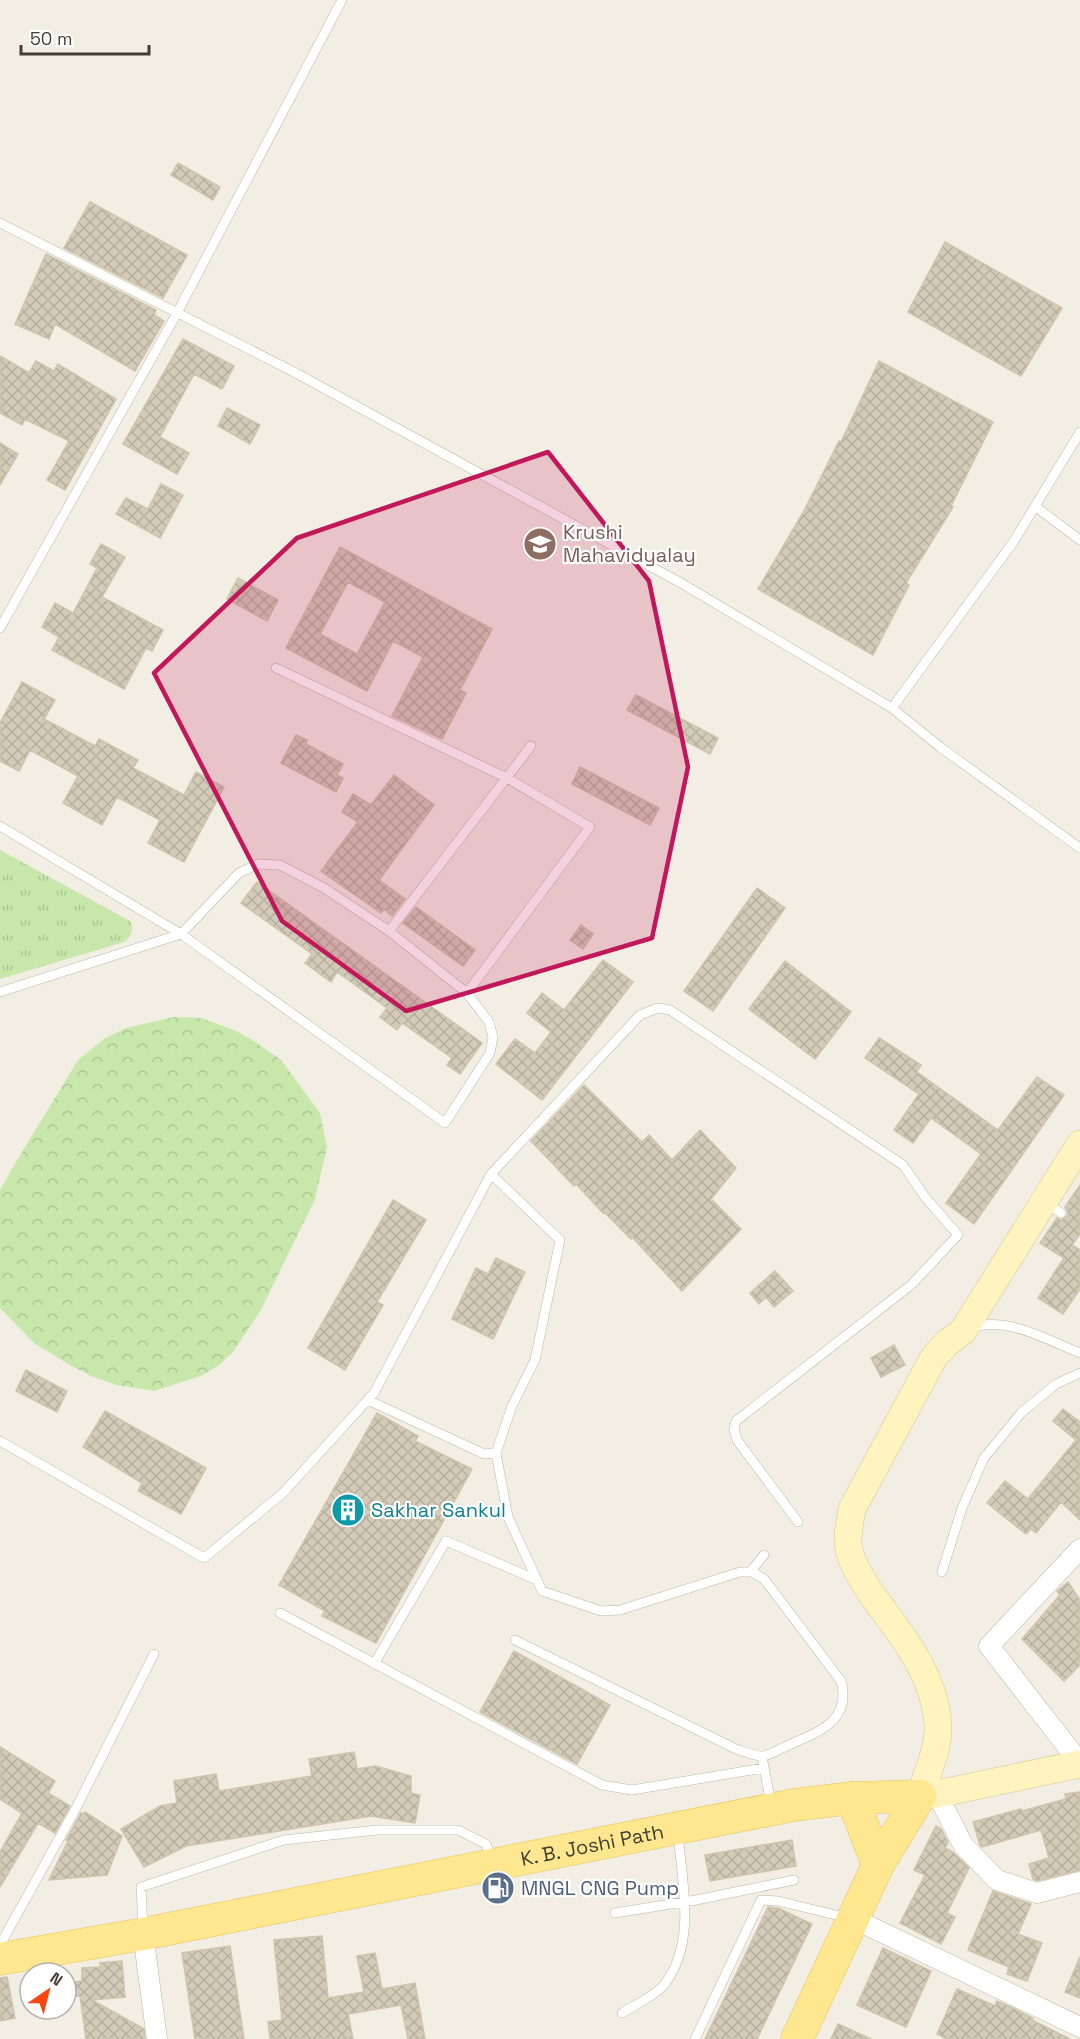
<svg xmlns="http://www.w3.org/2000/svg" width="1080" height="2039" viewBox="0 0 1080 2039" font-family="'Space Grotesk',sans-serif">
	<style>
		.grass { fill: url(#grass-tufts) }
		.park { fill: url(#park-crowns) }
		.building { fill: url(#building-cross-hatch); stroke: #cec3ac; stroke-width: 1.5; fill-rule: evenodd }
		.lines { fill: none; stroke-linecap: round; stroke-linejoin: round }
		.lane-casing { stroke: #bdb7a6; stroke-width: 10 }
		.street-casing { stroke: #bdb7a6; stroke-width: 21 }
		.secondary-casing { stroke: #d2c692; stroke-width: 28 }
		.primary-casing { stroke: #e4c55f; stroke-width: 33 }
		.lane { stroke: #fff; stroke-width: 9 }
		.street { stroke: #fff; stroke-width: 20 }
		.secondary { stroke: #fff4c0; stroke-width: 27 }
		.primary { stroke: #ffe78f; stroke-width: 32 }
		.marked { fill: #c2185b; fill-opacity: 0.2; stroke: #c2185b; stroke-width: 4.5; stroke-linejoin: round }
		.labels { text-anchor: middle; stroke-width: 4.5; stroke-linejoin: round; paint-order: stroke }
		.education-label { font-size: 20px; fill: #785e54; stroke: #fff; text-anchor: start }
		.culture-label { font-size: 20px; fill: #0d838f; stroke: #fff; text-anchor: start }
		.street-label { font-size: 20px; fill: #433e33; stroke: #fff }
		.service-label { font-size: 20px; fill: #4e5e75; stroke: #fff; text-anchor: start }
	</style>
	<defs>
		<pattern id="grass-tufts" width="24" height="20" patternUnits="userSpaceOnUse" patternTransform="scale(1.5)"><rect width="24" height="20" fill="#c7e7ab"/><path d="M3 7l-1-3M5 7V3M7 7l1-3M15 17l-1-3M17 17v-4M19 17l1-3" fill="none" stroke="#acc794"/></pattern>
		<pattern id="park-crowns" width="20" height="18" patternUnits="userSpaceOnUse" patternTransform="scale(1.5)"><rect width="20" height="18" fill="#c7e7ab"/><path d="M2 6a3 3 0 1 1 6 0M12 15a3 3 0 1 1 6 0" fill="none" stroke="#acc794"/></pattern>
		<pattern id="building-cross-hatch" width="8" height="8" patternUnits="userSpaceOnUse" patternTransform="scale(1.5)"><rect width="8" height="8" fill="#d3cbb8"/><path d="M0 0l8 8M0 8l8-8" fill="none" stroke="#b6af9f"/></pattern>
	</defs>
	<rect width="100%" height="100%" fill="#f2eee3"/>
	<path class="grass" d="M0,850L130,921C134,931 132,935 124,942L0,979Z"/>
	<path class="park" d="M174,1017L201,1018L234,1030L254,1041L281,1060L320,1113L327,1147L315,1199L261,1310L232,1353L218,1366L201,1376L154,1391L117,1385L91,1376L68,1364L34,1343L0,1308V1190L19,1157L78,1060L104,1039L126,1028Z"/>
	<path class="building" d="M178,163L220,187L213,200L171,175Z
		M90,202L187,255L163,298L64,248Z
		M945,242L1062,308L1021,376L908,312Z
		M46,254L156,310L154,315L164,321L135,371L55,324L49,339L15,324Z
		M183,339L234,366L222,389L194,374L160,437L189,453L177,474L123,444Z
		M0,356L29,373L36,361L54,371L58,364L116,399L65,490L47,480L69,441L25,419L22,425L0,413Z
		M879,361L993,422L951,506L953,507L906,583L909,585L873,655L758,589L804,511L839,441L841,442Z
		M227,408L260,425L250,444L218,426Z
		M0,443L18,454L0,485Z
		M161,484L183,495L160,538L116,514L126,498L148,509Z
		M101,544L125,557L102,597L163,630L152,651L146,648L124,689L52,650L59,637L42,627L55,603L73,613L97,568L90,564Z
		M340,547L492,629L460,690L466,693L442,739L392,716L423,657L393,641L367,691L286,648ZM348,582L385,602L357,654L320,634Z
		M238,578L278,600L267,621L227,599Z
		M22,682L55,700L44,719L95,746L99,739L138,760L133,768L184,795L196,772L224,787L184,862L148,843L160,820L117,797L102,825L63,803L78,776L30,750L19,771L0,761V723Z
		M636,695L718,738L710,754L627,710Z
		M296,735L307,740L306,744L343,764L337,775L343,778L336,792L281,763Z
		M580,767L659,808L650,825L572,784Z
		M394,775L434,805L379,880L405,899L392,916L384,909L381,913L321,871L358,822L342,812L353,794L371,805Z
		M257,882L482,1043L460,1074L447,1065L452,1058L402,1023L397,1030L380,1017L387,1008L337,972L331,982L305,963L312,954L241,903Z
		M757,888L785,908L713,1011L684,991Z
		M416,907L475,950L463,966L403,923Z
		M581,925L593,934L583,949L570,940Z
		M603,960L633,982L542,1100L496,1064L515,1039L535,1053L551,1032L527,1013L542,993L564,1010Z
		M785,961L851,1012L815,1059L749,1009Z
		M879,1038L921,1065L917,1072L998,1130L1037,1077L1064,1095L974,1224L946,1203L981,1154L931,1118L913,1143L894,1130L919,1094L865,1058Z
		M584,1085L642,1142L649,1135L672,1160L700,1130L736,1168L711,1199L741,1229L682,1291L632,1237L631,1239L604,1212L603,1213L576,1184L574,1186L531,1141Z
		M1080,1185V1234L1072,1245L1080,1250V1289L1063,1314L1038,1298L1064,1258L1040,1243L1057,1218L1061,1220L1066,1217L1068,1213L1065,1207Z
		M393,1200L426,1220L377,1302L383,1305L345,1370L308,1348Z
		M496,1258L525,1272L493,1339L452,1319L476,1268L488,1274Z
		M775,1271L793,1291L774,1307L766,1297L759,1304L750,1293Z
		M894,1345L905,1365L881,1377L871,1358Z
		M26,1370L67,1391L57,1412L16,1391Z
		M1063,1409L1080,1422V1520L1061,1502L1036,1533L1031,1529L1026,1534L987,1503L1005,1481L1028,1499L1076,1440L1053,1421Z
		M105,1411L206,1468L181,1514L138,1491L142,1483L83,1447Z
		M377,1413L418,1436L415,1441L472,1469L376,1643L322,1616L325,1611L279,1585Z
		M1068,1582L1080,1600V1665L1064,1681L1022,1639L1060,1595L1057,1591Z
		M514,1651L610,1705L577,1764L480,1712Z
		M0,1747L55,1781L48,1793L70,1806L55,1833L38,1823L0,1887V1852L22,1813L0,1799Z
		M354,1752L357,1769L375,1766L411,1776V1793L420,1795L415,1823L371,1816L186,1846L144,1867L121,1829L160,1806L177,1803L174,1781L216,1774L219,1791L312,1776L309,1759Z
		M1080,1792V1870L1037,1881L1033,1879L1029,1864L1049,1858L1041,1830L982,1847L980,1845L973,1822L1021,1809L1022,1811L1066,1799L1065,1794Z
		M85,1812L122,1836L107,1875L49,1880L68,1841L66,1840L81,1813L83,1814Z
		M936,1826L941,1829L948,1842L945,1848L953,1852L969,1868L947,1913L955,1917L941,1944L900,1923L925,1875L914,1870Z
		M792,1840L796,1866L710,1881L705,1855Z
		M993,1891L1031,1904L1018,1934L1042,1943L1027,1981L1007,1974L1009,1967L968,1950Z
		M768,1907L778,1908L812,1924L757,2039H705Z
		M322,1936L328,1998L364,1992L357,1956L375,1953L382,1989L415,1983L425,2039H408L401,2005L348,2014L353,2039H270L268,2022L282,2020L274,1940Z
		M230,1946L244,2039H195L182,1953Z
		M883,1948L931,1971L906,2027L857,2005Z
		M1080,1957V1998L1065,1992Z
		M122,1961L125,1997L92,2000L144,2029L145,2039H86L80,1996H75V1982L82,1981V1968L101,1967L100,1963Z
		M7,1977L15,2018L0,2021V1978Z
		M957,1989L995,2006L997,2001L1015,2009L1033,2018L1032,2020L1070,2039H947L937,2034Z
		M838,2024L871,2039H831Z"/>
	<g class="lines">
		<g class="lane-casing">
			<path id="lane" d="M0,223L294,372L681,583L892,708L940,747L1080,848
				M1036,507L1080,540
				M0,628L177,313L342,0
				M276,668L507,778L590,827L467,993
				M892,708L1014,541L1080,432
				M0,826L181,934L445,1123L490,1053L493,1037L489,1022L467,993L389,931L324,888L280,865L258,864L239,873L181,934L0,992
				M389,931L531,746
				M491,1174L560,1240L535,1360L512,1406L496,1453L508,1517L542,1591L601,1611L620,1610L740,1572H752L764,1579L841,1681C852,1721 818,1732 789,1745C781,1748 771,1755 763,1756C756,1757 743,1751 736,1749L515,1640
				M1045,1202L1061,1213
				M971,1328C1006,1315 1047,1340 1080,1353
				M368,1400L484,1454L496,1453
				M0,1441L204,1558L283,1493L374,1393L491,1174L640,1015L658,1008L670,1010L903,1165L925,1197L958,1235L911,1285L736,1421L734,1429L737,1440L798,1522
				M750,1572L764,1555
				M942,1572L962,1508L984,1458L1021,1413L1056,1384L1080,1373
				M280,1613L602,1785L632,1790L764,1768
				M374,1664L446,1541L537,1580
				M763,1762L771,1804
				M615,1913L696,1900L794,1880
				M143,1929L141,1887L284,1840L377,1830H458L486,1844L492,1861
				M0,1945L75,1810L154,1654
				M622,2013C633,2006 656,1995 664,1985C697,1942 682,1883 678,1833
				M695,2039L761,1900L778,1901L848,1918"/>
		</g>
		<g class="street-casing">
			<path id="street" d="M1080,1549L989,1646L1080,1763
				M937,1794L963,1845L997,1880L1037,1893L1080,1882
				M854,1919L1080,2027
				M143,1934L157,2039"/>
		</g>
		<g class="secondary-casing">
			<path id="secondary" d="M1080,1144L963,1331L947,1343L934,1357L852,1509C850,1522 846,1537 849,1550C854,1569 866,1587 878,1603C905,1640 935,1676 938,1725C939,1748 927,1774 920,1796L937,1794L1080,1764"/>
		</g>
		<g class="primary-casing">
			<g id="primary">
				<path d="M852,1798L878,1865"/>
				<path id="s1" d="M0,1959L143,1934L794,1805L852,1798L920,1796"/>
				<path d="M797,2039L878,1865L920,1796"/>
			</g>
		</g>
		<use href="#lane" class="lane"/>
		<use href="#street" class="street"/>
		<use href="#secondary" class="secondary"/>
		<use href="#primary" class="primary"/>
	</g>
	<path class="marked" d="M548,452L649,581L688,767L652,938L406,1011L282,921L154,673L297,538Z"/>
	<defs>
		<g id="university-disc" transform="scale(1.725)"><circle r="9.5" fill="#8d6e63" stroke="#fff"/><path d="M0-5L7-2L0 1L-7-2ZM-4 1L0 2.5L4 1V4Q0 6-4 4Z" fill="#fff"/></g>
		<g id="building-disc" transform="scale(1.725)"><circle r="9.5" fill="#0f9aa8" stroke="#fff"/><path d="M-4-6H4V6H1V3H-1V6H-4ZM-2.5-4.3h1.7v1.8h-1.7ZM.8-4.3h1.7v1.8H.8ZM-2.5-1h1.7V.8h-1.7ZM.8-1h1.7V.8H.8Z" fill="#fff"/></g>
		<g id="fuel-disc" transform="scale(1.725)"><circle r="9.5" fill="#5c6f8a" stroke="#fff"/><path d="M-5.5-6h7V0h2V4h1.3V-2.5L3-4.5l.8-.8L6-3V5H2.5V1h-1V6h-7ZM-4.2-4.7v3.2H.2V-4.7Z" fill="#fff"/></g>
	</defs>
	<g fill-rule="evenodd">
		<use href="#university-disc" x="540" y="544"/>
		<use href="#building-disc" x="348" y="1510"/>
		<use href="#fuel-disc" x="498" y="1888"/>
	</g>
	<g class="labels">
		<g class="education-label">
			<text x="563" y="539">Krushi<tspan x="563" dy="23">Mahavidyalay</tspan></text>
		</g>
		<g class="culture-label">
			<text x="371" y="1517">Sakhar Sankul</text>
		</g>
		<g class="street-label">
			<text dy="7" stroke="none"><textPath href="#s1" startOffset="603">K. B. Joshi Path</textPath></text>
		</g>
		<g class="service-label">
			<text x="521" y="1895">MNGL CNG Pump</text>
		</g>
	</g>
	<g transform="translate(48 1991) rotate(35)"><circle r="28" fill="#ffffff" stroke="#b4b2ad" stroke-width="1.5"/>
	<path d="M0-4.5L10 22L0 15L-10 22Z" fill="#fb4511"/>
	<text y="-9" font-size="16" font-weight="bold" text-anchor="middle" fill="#433e33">N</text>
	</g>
	<path d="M21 45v9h128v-9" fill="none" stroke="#433e33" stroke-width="3"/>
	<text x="30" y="45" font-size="18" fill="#433e33" stroke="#ffffff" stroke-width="4.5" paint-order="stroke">50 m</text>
</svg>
